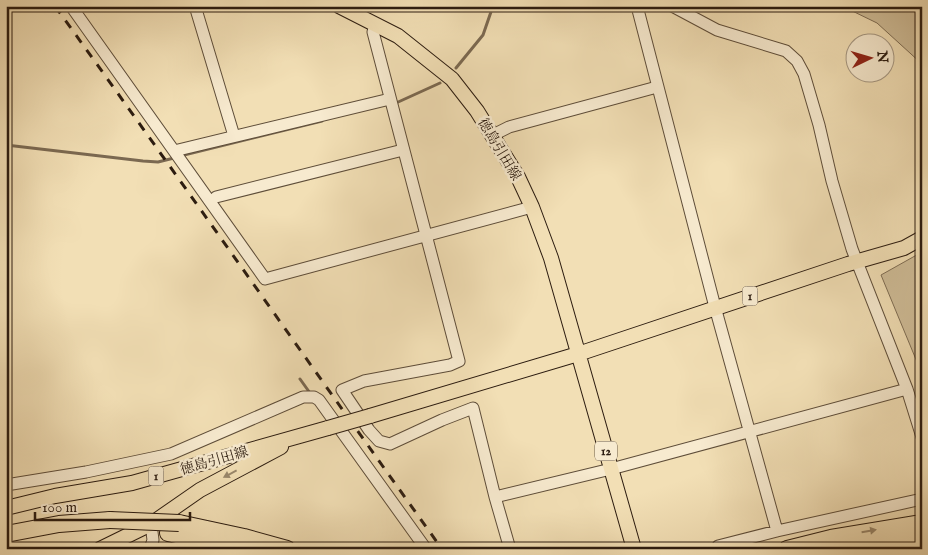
<svg xmlns="http://www.w3.org/2000/svg" width="928" height="555" viewBox="0 0 928 555" font-family="'IM FELL English','Noto Serif JP',serif">
	<style>
		.green { fill: #d0be99; stroke: #7e6d54 }
		.lines { fill: none; stroke-linecap: round; stroke-linejoin: round }
		.stream { stroke: #7b6951; stroke-width: 3 }
		.minor-casing { stroke: #5e4d39; stroke-width: 13 }
		.major-casing { stroke: #2c1c10; stroke-width: 16 }
		.highway-casing { stroke: #2c1c10; stroke-width: 18 }
		.minor { stroke: #f7eacf; stroke-width: 11 }
		.major { stroke: #f2dfb5; stroke-width: 14 }
		.highway { stroke: #f2dfb5; stroke-width: 16 }
		.rail { stroke: #2c1c10; stroke-width: 3; stroke-dasharray: 9 9; stroke-linecap: butt }
		.major-bridge-casing { stroke: #2c1c10; stroke-width: 16; stroke-linecap: butt }
		.highway-bridge-casing { stroke: #2c1c10; stroke-width: 18; stroke-linecap: butt }
		.major-bridge { stroke: #f2dfb5; stroke-width: 14 }
		.highway-bridge { stroke: #f2dfb5; stroke-width: 16 }
		.oneway { fill: #99876b }
		.labels { text-anchor: middle; stroke-width: 5; stroke-linejoin: round; paint-order: stroke }
		.shield { fill: #f7eacf; stroke: #695a49; stroke-width: 1 }
		.shield-label { font-size: 12px; font-weight: bold; fill: #2c1c10 }
		.street-label { font-size: 14px; fill: #2c1c10; stroke: #f7eacf }
	</style>
	<rect width="100%" height="100%" fill="#f2dfb5"/>
	<filter id="stains"><feTurbulence type="fractalNoise" baseFrequency=".004" numOctaves="4"/><feColorMatrix values="0 0 0 0 .2 0 0 0 0 .09 0 0 0 0 .02 0 0 0 .5 -.17"/></filter>
	<radialGradient id="worn" r=".72"><stop offset=".6" stop-color="#630" stop-opacity="0"/><stop offset="1" stop-color="#630" stop-opacity=".3"/></radialGradient>
	<path class="green" d="M842,6H922V64L877,23Z
		M922,252V374L881,275Z"/>
	<g class="lines">
		<path class="stream" d="M456,68L483,35L493,6
			M396,103L440,83
			M6,145L143,161L158,162L174,158
			M180,156L322,121
			M300,379L310,393"/>
		<g class="minor-casing">
			<path id="minor" d="M71,6L265,279L532,207
				M195,6L234,136
				M637,6L715,307L777,531
				M672,6L717,30L786,51L797,61L804,74L819,125L832,181L852,249L907,389L922,437
				M375,24L373,32L459,361L450,365L364,381L342,390L369,430L379,441L390,444L442,420L473,408L495,497L510,549
				M493,135L509,127L657,87
				M174,151L390,99
				M216,197L403,150
				M6,485L86,472L171,454L303,397H314L319,400L426,549
				M495,497L611,469L907,389
				M718,546L777,531L922,499
				M150,549L153,540L151,524"/>
		</g>
		<g class="major-casing">
			<path id="major" d="M339,6L398,36L452,79L477,111L518,177L532,207L551,258L634,549
				M370,416L578,354L848,264L904,248L922,238
				M6,508L55,496L132,483L328,428
				M100,549L151,524L200,490L281,447"/>
		</g>
		<g class="highway-casing">
			<path id="highway" d="M179,523L244,537L287,549
				M168,533L237,549
				M6,534L59,524L110,520
				M787,549L831,538L922,523
				M841,549L922,534"/>
		</g>
		<use href="#minor" class="minor"/>
		<use href="#major" class="major"/>
		<use href="#highway" class="highway"/>
		<path class="rail" d="M55,6C185,186 312,368 442,549"/>
		<g class="major-bridge-casing">
			<path id="major-bridge" d="M328,428L370,416"/>
		</g>
		<g class="highway-bridge-casing">
			<path id="highway-bridge" d="M110,520L179,523"/>
		</g>
		<use href="#major-bridge" class="major-bridge"/>
		<use href="#highway-bridge" class="highway-bridge"/>
	</g>
	<defs><path id="oneway-solid" d="M-6-.8H1V-3.2L6.5 0L1 3.2V.8H-6Z" transform="scale(1.25)"/></defs>
	<g class="oneway">
		<use href="#oneway-solid" transform="translate(230 474) rotate(152)"/>
		<use href="#oneway-solid" transform="translate(869 531) rotate(-10)"/>
	</g>
	<g class="labels">
		<g class="shield">
			<rect x="742.5" y="286.5" width="15" height="19" rx="4"/>
			<rect x="595" y="441.5" width="22" height="19" rx="4"/>
			<rect x="148.5" y="466.5" width="15" height="19" rx="4"/>
		</g>
		<g class="shield-label">
			<text x="750" y="300">1</text>
			<text x="606" y="455">12</text>
			<text x="156" y="480">1</text>
		</g>
		<g class="street-label">
			<text transform="translate(500 149) rotate(59)" y="5">徳島引田線</text>
			<text transform="translate(214 460) rotate(-16)" y="5">徳島引田線</text>
		</g>
	</g>
	<rect width="928" height="555" fill="none" stroke="#f2dfb5" stroke-width="25"/>
	<rect x="8" y="8" width="913" height="540" fill="none" stroke="#2c1c10" stroke-width="2.5"/>
	<rect x="12" y="12" width="903" height="530" fill="none" stroke="#2c1c10"/>
	<g transform="translate(870 58) rotate(85)"><circle r="24" fill="#f7eacf" stroke="#a69883"/>
	<path d="M0-4L9 19L0 12L-9 19Z" fill="#8f2418"/>
	<text y="-8" font-size="14" font-weight="bold" text-anchor="middle" fill="#2c1c10">N</text>
	</g>
	<path d="M35 512v8h155v-8" fill="none" stroke="#2c1c10" stroke-width="2.5"/>
	<text x="42" y="512" font-size="15" fill="#2c1c10" stroke="#f7eacf" stroke-width="4" paint-order="stroke">100 m</text>
	<rect width="100%" height="100%" filter="url(#stains)"/>
	<rect width="100%" height="100%" fill="url(#worn)"/>
</svg>
